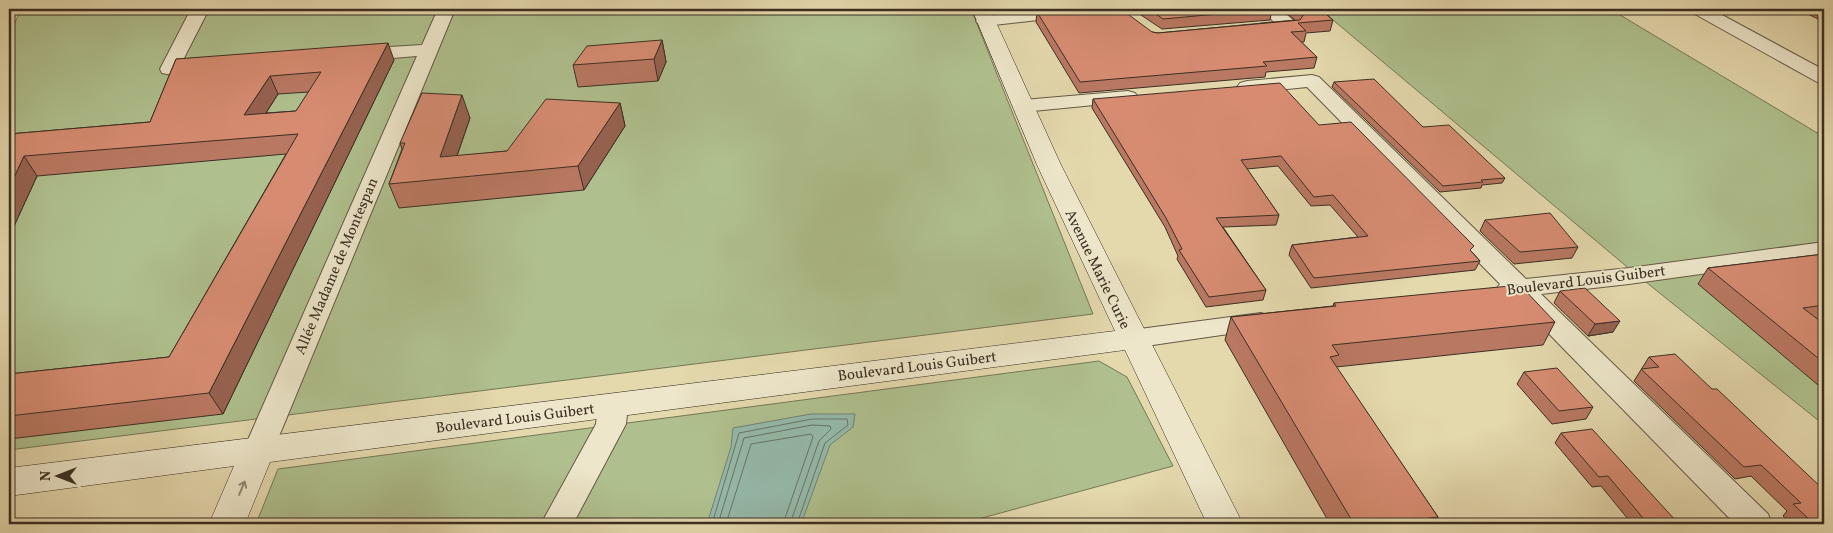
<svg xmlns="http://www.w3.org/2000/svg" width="1833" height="533" viewBox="0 0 1833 533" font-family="Vollkorn,serif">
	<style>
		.green { fill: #afc08e; stroke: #757858 }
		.water { fill: #95baab; stroke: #718275 }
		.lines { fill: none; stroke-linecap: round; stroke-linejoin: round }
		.shore { stroke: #687467; stroke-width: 1 }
		.street-casing { stroke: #655946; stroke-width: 2 }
		.secondary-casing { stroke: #3b2f23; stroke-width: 1 }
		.street { fill: #ede6ca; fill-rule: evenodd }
		.secondary { fill: #ede6ca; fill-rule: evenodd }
		.wall { fill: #b97862; stroke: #3b2f23; fill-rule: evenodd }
		.shaded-wall { fill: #966250; stroke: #3b2f23 }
		.building { fill: #d78c72; stroke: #3b2f23; fill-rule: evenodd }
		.oneway { stroke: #948a76 }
		.labels { text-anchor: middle; stroke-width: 4; stroke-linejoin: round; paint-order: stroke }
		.street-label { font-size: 15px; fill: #3b2f23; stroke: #ede6ca }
	</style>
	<rect width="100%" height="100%" fill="#e4d8ad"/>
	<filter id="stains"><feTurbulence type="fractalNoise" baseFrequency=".004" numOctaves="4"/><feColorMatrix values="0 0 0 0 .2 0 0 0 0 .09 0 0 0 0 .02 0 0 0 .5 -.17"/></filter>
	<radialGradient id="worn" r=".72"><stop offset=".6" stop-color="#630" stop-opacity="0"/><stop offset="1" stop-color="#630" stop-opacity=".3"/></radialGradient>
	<path class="green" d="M21,9H971L1093,314L9,450V37Z
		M1320,9H1610L1824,137V425L1626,266Z
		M1099,361L1127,377L1173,466L960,524H256L278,469Z"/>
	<path class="water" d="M811,414H855L853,427L830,445L801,524H707L731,447L733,428Z"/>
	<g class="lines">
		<path class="shore" d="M712,524L739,433L812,419H847L848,425L825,443L797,524
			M718,524L744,438L812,425L830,426L831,429L819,441L790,524
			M726,524L751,444L811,434L813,437L783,524"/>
		<g class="street-casing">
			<path id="street" d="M191,9H209L182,62H214L216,66L214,70C199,74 177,77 162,73L160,69Z
				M438,9H455L273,451L269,459L258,463L247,459L243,451L417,56L356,61L349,59L347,55L349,51L356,49L422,45Z
				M1059,9H1101L1098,13L1092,14L985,26L979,25L976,21L979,17L985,16Z
				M1261,9H1280L1299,25L1296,29C1285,32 1270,35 1259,32L1256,28L1259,24L1274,22Z
				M1690,9H1711L1824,70V84L1817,82L1693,13Z
				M1312,75L1319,77L1526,279L1629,268L1824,242V257L1629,284L1541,294L1768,514L1772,524H1735L1513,297L1500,295L1496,289L1500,284L1307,87L1247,93L1240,91L1237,87L1240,83L1247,81Z
				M1128,91L1135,93L1138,97L1135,101L1023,112L1016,110L1013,106L1016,102L1023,100Z
				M1261,313L1270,316L1274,322L1270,328L1132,348L1122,346L1118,339L1122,332L1132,330Z
				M613,394L623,397L628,405L626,424L573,524H541L596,424L598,405L603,397Z"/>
		</g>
		<g class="secondary-casing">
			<path id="secondary" d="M972,9H990L1061,165L1243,524H1207L1125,350L270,462L245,524H209L234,466L9,496V468L1115,331L1037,165Z"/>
		</g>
		<use href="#street" class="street"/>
		<use href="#secondary" class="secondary"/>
	</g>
	<path class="wall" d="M1132,9H1272L1270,20L1162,29Z
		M1282,9H1320L1333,20L1330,31L1306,33L1304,42H1301L1317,57L1314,68L1266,72L1265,77L1079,93L1036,22L1037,12L1158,33L1295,20Z
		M1798,9H1824V22Z
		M662,40L666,62L658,81L578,87L573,65Z
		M176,59L394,60L223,414L9,439V374L169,357L286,154L37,176L9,237V134L150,122ZM309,92L296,111L266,113L278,94Z
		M1334,82L1423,127L1505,178L1502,183L1482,185L1481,188L1440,192L1332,87Z
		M1093,99L1319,125L1472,252L1480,261L1475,270L1311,288L1289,255L1292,245L1358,237L1330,205L1311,206L1278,166L1247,169L1279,215L1276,225L1223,227L1266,290L1263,300L1206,307L1177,259L1178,256L1165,227L1092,108Z
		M620,103L625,126L584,190L399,208L389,184L402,149L400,143L470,118L457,156L507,151Z
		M1485,220L1578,247L1572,258L1514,264L1480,231Z
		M1824,254V319L1819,320L1824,324V390L1698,284L1708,268Z
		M1560,291L1613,332L1588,336L1554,303Z
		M1334,303L1555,322L1543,345L1336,367L1438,517L1435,524H1330L1225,340L1231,317L1333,306Z
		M1649,357L1824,524H1792L1783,516L1787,511L1751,476L1735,479L1634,381Z
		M1524,372L1593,407L1586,419L1552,424L1517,384Z
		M1561,433L1677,522L1675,524H1632L1601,486L1592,487L1555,443Z"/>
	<path class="shaded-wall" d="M662,40L666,62L658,81L654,59Z
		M388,43L394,60L223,414L209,393Z
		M270,76L278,94L253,133L244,115Z
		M462,95L470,118L449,178L440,157Z
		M620,103L625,126L584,190L578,166Z
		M24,156L37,176L9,237V188Z
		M1620,321L1613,332L1588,336L1595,324Z"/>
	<path class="building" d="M1063,9H1121L1152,32L1158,33L1300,20L1304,14L1297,9H1320L1333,20L1298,23L1306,31L1291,32L1317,57L1263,62L1267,66L1080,82L1037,12Z
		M1149,9H1272L1163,19Z
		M662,40L654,59L573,65L587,46Z
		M388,43L209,393L9,416V374L169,357L298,134L24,156L9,188V134L150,122L176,59ZM321,72L296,111L244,115L270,76Z
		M1374,79L1423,127L1449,125L1505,178L1481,180L1483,182L1443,186L1334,82Z
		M1280,83L1319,125L1351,122L1474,246L1470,250L1480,261L1314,278L1292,245L1368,236L1333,195L1314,197L1281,156L1241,160L1279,215L1216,218L1266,290L1209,297L1179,250L1182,249L1166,218L1093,99Z
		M422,93L462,95L440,157L507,151L546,99L620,103L578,166L389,184L405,143H400Z
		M1550,213L1578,247L1520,252L1485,220Z
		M1824,254V305L1803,308L1824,324V363L1708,268Z
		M1520,285L1555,322L1332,345L1339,355L1330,357L1438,517L1385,524H1354L1231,317L1336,306L1334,303Z
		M1585,288L1620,321L1595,324L1560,291Z
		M1675,354L1712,389H1717L1824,490V524H1814L1793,504L1801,503L1761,465L1744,467L1641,369L1659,367L1649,357Z
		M1557,368L1593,407L1559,411L1524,372Z
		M1592,429L1677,522L1648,524L1608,476L1599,477L1561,433Z"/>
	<defs><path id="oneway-shaft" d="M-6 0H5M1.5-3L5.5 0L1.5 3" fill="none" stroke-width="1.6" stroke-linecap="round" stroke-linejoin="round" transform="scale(1.25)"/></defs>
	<use class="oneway" href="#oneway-shaft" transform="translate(242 488) rotate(-67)"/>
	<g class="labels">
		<g class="street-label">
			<text transform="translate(336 266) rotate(-67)" y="5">Allée Madame de Montespan</text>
			<text transform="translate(1098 269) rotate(64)" y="5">Avenue Marie Curie</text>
			<text transform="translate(1586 280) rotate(-7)" y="5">Boulevard Louis Guibert</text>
			<text transform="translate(917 366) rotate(-7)" y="5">Boulevard Louis Guibert</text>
			<text transform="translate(515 418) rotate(-7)" y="5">Boulevard Louis Guibert</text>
		</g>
	</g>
	<rect width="1833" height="533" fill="none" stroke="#e4d8ad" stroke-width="30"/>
	<rect x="10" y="10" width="1813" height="513" fill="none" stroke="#3b2f23" stroke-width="2.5"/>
	<rect x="15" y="15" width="1803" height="503" fill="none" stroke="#3b2f23"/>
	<g transform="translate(58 476) rotate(270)" stroke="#ede6ca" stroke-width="4" paint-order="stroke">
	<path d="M0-4L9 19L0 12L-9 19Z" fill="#3b2f23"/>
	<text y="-8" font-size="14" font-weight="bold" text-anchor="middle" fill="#3b2f23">N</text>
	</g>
	<rect width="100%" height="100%" filter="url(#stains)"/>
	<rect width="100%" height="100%" fill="url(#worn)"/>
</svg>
